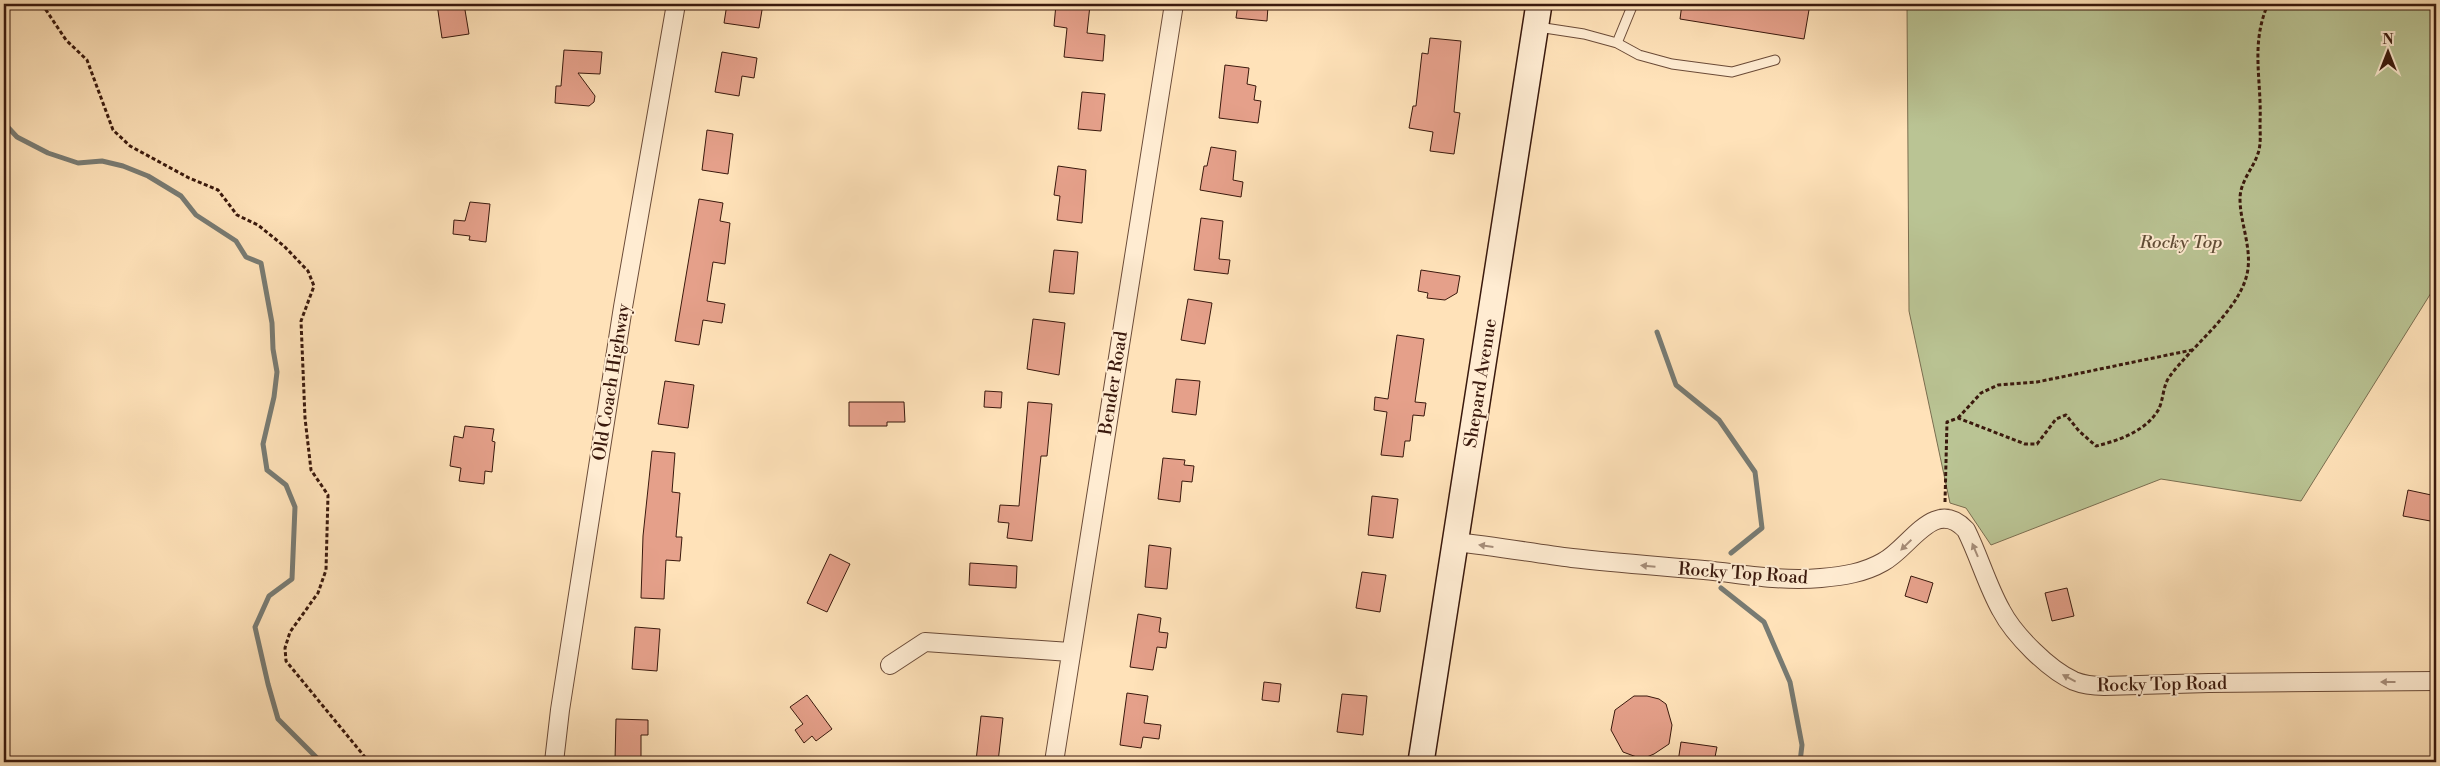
<svg xmlns="http://www.w3.org/2000/svg" width="2440" height="766" viewBox="0 0 2440 766" font-family="'Libre Bodoni',serif">
	<style>
		.green { fill: #bac494; stroke: #7a6e50 }
		.lines { fill: none; stroke-linecap: round; stroke-linejoin: round }
		.stream { stroke: #787b73; stroke-width: 5 }
		.building { fill: #e5a08a; stroke: #3a190d }
		.lane-casing { stroke: #6b4b38; stroke-width: 11 }
		.street-casing { stroke: #6b4b38; stroke-width: 20 }
		.secondary-casing { stroke: #3a190d; stroke-width: 28 }
		.path { stroke: #3a190d; stroke-width: 3; stroke-dasharray: 4 2.5; stroke-linecap: butt }
		.lane { stroke: #ffecd2; stroke-width: 9 }
		.street { stroke: #ffecd2; stroke-width: 18 }
		.secondary { stroke: #ffecd2; stroke-width: 25 }
		.oneway { fill: #a68d79 }
		.labels { text-anchor: middle; stroke-width: 4; stroke-linejoin: round; paint-order: stroke }
		.park-label { font-size: 18px; font-style: italic; fill: #604c36; stroke: #ffecd2 }
		.street-label { font-size: 18px; fill: #3a190d; stroke: #ffecd2 }
	</style>
	<rect width="100%" height="100%" fill="#ffe2b9"/>
	<filter id="stains"><feTurbulence type="fractalNoise" baseFrequency=".004" numOctaves="4"/><feColorMatrix values="0 0 0 0 .2 0 0 0 0 .09 0 0 0 0 .02 0 0 0 .5 -.17"/></filter>
	<radialGradient id="worn" r=".72"><stop offset=".6" stop-color="#630" stop-opacity="0"/><stop offset="1" stop-color="#630" stop-opacity=".3"/></radialGradient>
	<path class="green" d="M1907,4H2436V285L2301,501L2161,479L1991,545L1966,508L1950,503L1909,311Z"/>
	<g class="lines">
		<path class="stream" d="M4,123L17,137L48,153L78,163L102,161L123,166L148,176L181,196L196,215L236,241L246,257L261,263L272,323L273,349L277,372L274,397L263,444L267,470L286,485L295,507L292,579L269,596L255,627L268,684L278,719L321,762
			M1657,332L1676,385L1719,420L1755,472L1762,528L1731,553
			M1721,588L1764,622L1790,682L1802,745L1800,762"/>
	</g>
	<path class="building" d="M437,4H464L469,34L442,38Z
		M727,4H763L759,28L724,23Z
		M1056,4L1090,5L1087,33L1105,35L1103,61L1064,57L1067,28L1054,26Z
		M1238,4L1268,6L1267,21L1236,18Z
		M1682,4H1810L1804,39L1680,19Z
		M1430,38L1461,41L1454,112L1460,113L1454,154L1430,151L1433,132L1409,128L1413,106H1416L1422,53L1428,54Z
		M564,50L602,52L600,74L578,73L595,96L594,102L589,106L555,103L556,86H561Z
		M722,52L757,58L754,78L742,76L739,96L715,92Z
		M1225,65L1249,68L1247,84L1256,86L1254,100L1261,101L1258,123L1219,118Z
		M1082,92L1105,94L1101,131L1078,129Z
		M707,130L733,134L728,174L702,170Z
		M1211,147L1236,151L1233,180L1243,182L1241,197L1200,190L1204,166H1207Z
		M1058,166L1086,170L1082,223L1057,220L1060,196L1054,195Z
		M699,199L723,203L720,221L730,223L725,264L713,262L707,301L725,304L722,323L703,320L699,345L675,341Z
		M470,202L490,204L486,242L469,240L470,236L453,234L454,220L465,221Z
		M1201,218L1223,221L1219,259L1230,260L1228,274L1194,270Z
		M1054,250L1078,252L1074,294L1049,292Z
		M1421,270L1460,276L1457,293L1445,300L1427,298L1428,293L1418,291Z
		M1188,299L1212,303L1205,344L1181,340Z
		M1033,319L1065,323L1059,375L1027,369Z
		M1397,335L1424,339L1415,402L1426,403L1424,416L1413,415L1410,441H1405L1403,457L1381,455L1387,412L1374,410L1375,397L1388,399Z
		M1176,379L1200,381L1196,415L1172,412Z
		M665,381L694,385L688,428L658,424Z
		M985,391L1002,392L1001,408L984,407Z
		M849,402H904L905,422H887V426H849Z
		M1028,402L1052,404L1047,456H1041L1032,541L1007,538L1009,523L998,522L1000,505L1019,506Z
		M465,426L494,429L492,441L495,442L492,472L485,471L484,484L459,481L461,468L450,466L454,436L463,438Z
		M652,451L675,453L672,492L680,493L676,537H682L680,561L666,560L664,599L641,598L643,536Z
		M1163,458L1185,460L1184,465L1194,466L1192,482L1182,481L1180,502L1158,499Z
		M2408,490L2436,496V522L2403,516Z
		M1372,496L1398,499L1393,538L1368,535Z
		M1149,545L1171,548L1167,589L1145,587Z
		M830,554L850,564L827,612L807,603Z
		M970,563L1017,566L1016,588L969,585Z
		M1362,572L1386,575L1380,612L1356,608Z
		M1911,576L1933,583L1927,603L1905,596Z
		M2067,588L2074,616L2052,621L2045,593Z
		M1138,614L1161,618L1159,632L1168,633L1166,648L1157,647L1153,670L1130,667Z
		M635,627L660,629L657,671L632,669Z
		M1264,682L1281,684L1279,702L1262,700Z
		M1127,693L1148,696L1144,723L1161,725L1159,739L1143,737L1141,748L1120,745Z
		M1342,694L1367,696L1363,735L1337,732Z
		M807,695L832,729L816,741L812,736L804,743L795,730L803,724L790,707Z
		M1634,696H1647L1659,699L1666,704L1672,725L1669,744L1654,754L1642,759L1623,752L1611,730L1615,710Z
		M981,716L1003,718L998,762L976,761Z
		M616,719L648,720V735H641V761L615,760Z
		M1681,742L1717,747L1714,762H1678Z"/>
	<g class="lines">
		<g class="lane-casing">
			<path id="lane" d="M1538,27L1584,34L1617,43L1639,55L1672,64L1732,72L1775,60
				M1617,43L1633,4"/>
		</g>
		<g class="street-casing">
			<path id="street" d="M1455,542C1494,546 1533,553 1572,558C1616,563 1660,566 1704,570C1743,574 1782,582 1821,578C1843,576 1864,573 1883,562C1910,548 1934,496 1966,530C1979,556 1987,585 2001,610C2014,635 2049,670 2074,681C2084,685 2094,686 2104,686L2209,683L2436,681
				M890,665L925,642L1070,652
				M554,762L560,710L623,307L676,4
				M1054,762L1174,4"/>
		</g>
		<g class="secondary-casing">
			<path id="secondary" d="M1421,762L1539,4"/>
		</g>
		<path class="path" d="M42,4L66,40L87,60L113,130L130,146L189,178L218,190L237,215L258,225L284,246L308,271L314,286L301,321L305,418L311,470L328,495L326,570L318,593L290,632L285,648L286,661L369,762
			M1958,418L1981,393L1998,385L2037,382L2192,350
			M1945,502L1947,422L1958,418L2025,444H2037L2056,419L2066,415L2079,431L2096,446C2117,441 2144,432 2157,412C2164,402 2162,386 2170,376C2192,346 2235,314 2246,278C2254,252 2240,224 2240,199C2240,180 2255,167 2259,150C2261,141 2260,132 2260,123C2262,80 2250,45 2268,4"/>
		<use href="#lane" class="lane"/>
		<use href="#street" class="street"/>
		<use href="#secondary" class="secondary"/>
	</g>
	<defs><path id="oneway-solid" d="M-6-.8H1V-3.2L6.5 0L1 3.2V.8H-6Z" transform="scale(1.25)"/></defs>
	<g class="oneway">
		<use href="#oneway-solid" transform="translate(1906 545) rotate(136)"/>
		<use href="#oneway-solid" transform="translate(1486 546) rotate(-172)"/>
		<use href="#oneway-solid" transform="translate(1975 550) rotate(-113)"/>
		<use href="#oneway-solid" transform="translate(1648 566) rotate(-175)"/>
		<use href="#oneway-solid" transform="translate(2069 678) rotate(-152)"/>
		<use href="#oneway-solid" transform="translate(2388 682) rotate(180)"/>
	</g>
	<g class="labels">
		<g class="park-label">
			<text x="2181" y="248">Rocky Top</text>
		</g>
		<g class="street-label">
			<text transform="translate(611 382) rotate(-81)" y="6">Old Coach Highway</text>
			<text transform="translate(1113 383) rotate(-81)" y="6">Bender Road</text>
			<text transform="translate(1480 383) rotate(-81)" y="6">Shepard Avenue</text>
			<text transform="translate(1743 573) rotate(4)" y="6">Rocky Top Road</text>
			<text transform="translate(2162 684) rotate(-1)" y="6">Rocky Top Road</text>
		</g>
	</g>
	<rect width="2440" height="766" fill="none" stroke="#ffe2b9" stroke-width="20"/>
	<rect x="5" y="5" width="2430" height="756" fill="none" stroke="#3a190d" stroke-width="2.5"/>
	<rect x="10" y="10" width="2420" height="746" fill="none" stroke="#3a190d"/>
	<g transform="translate(2388 52)" stroke="#ffecd2" stroke-width="4" paint-order="stroke">
	<path d="M0-4L9 19L0 12L-9 19Z" fill="#3a190d"/>
	<text y="-8" font-size="14" font-weight="bold" text-anchor="middle" fill="#3a190d">N</text>
	</g>
	<rect width="100%" height="100%" filter="url(#stains)"/>
	<rect width="100%" height="100%" fill="url(#worn)"/>
</svg>
